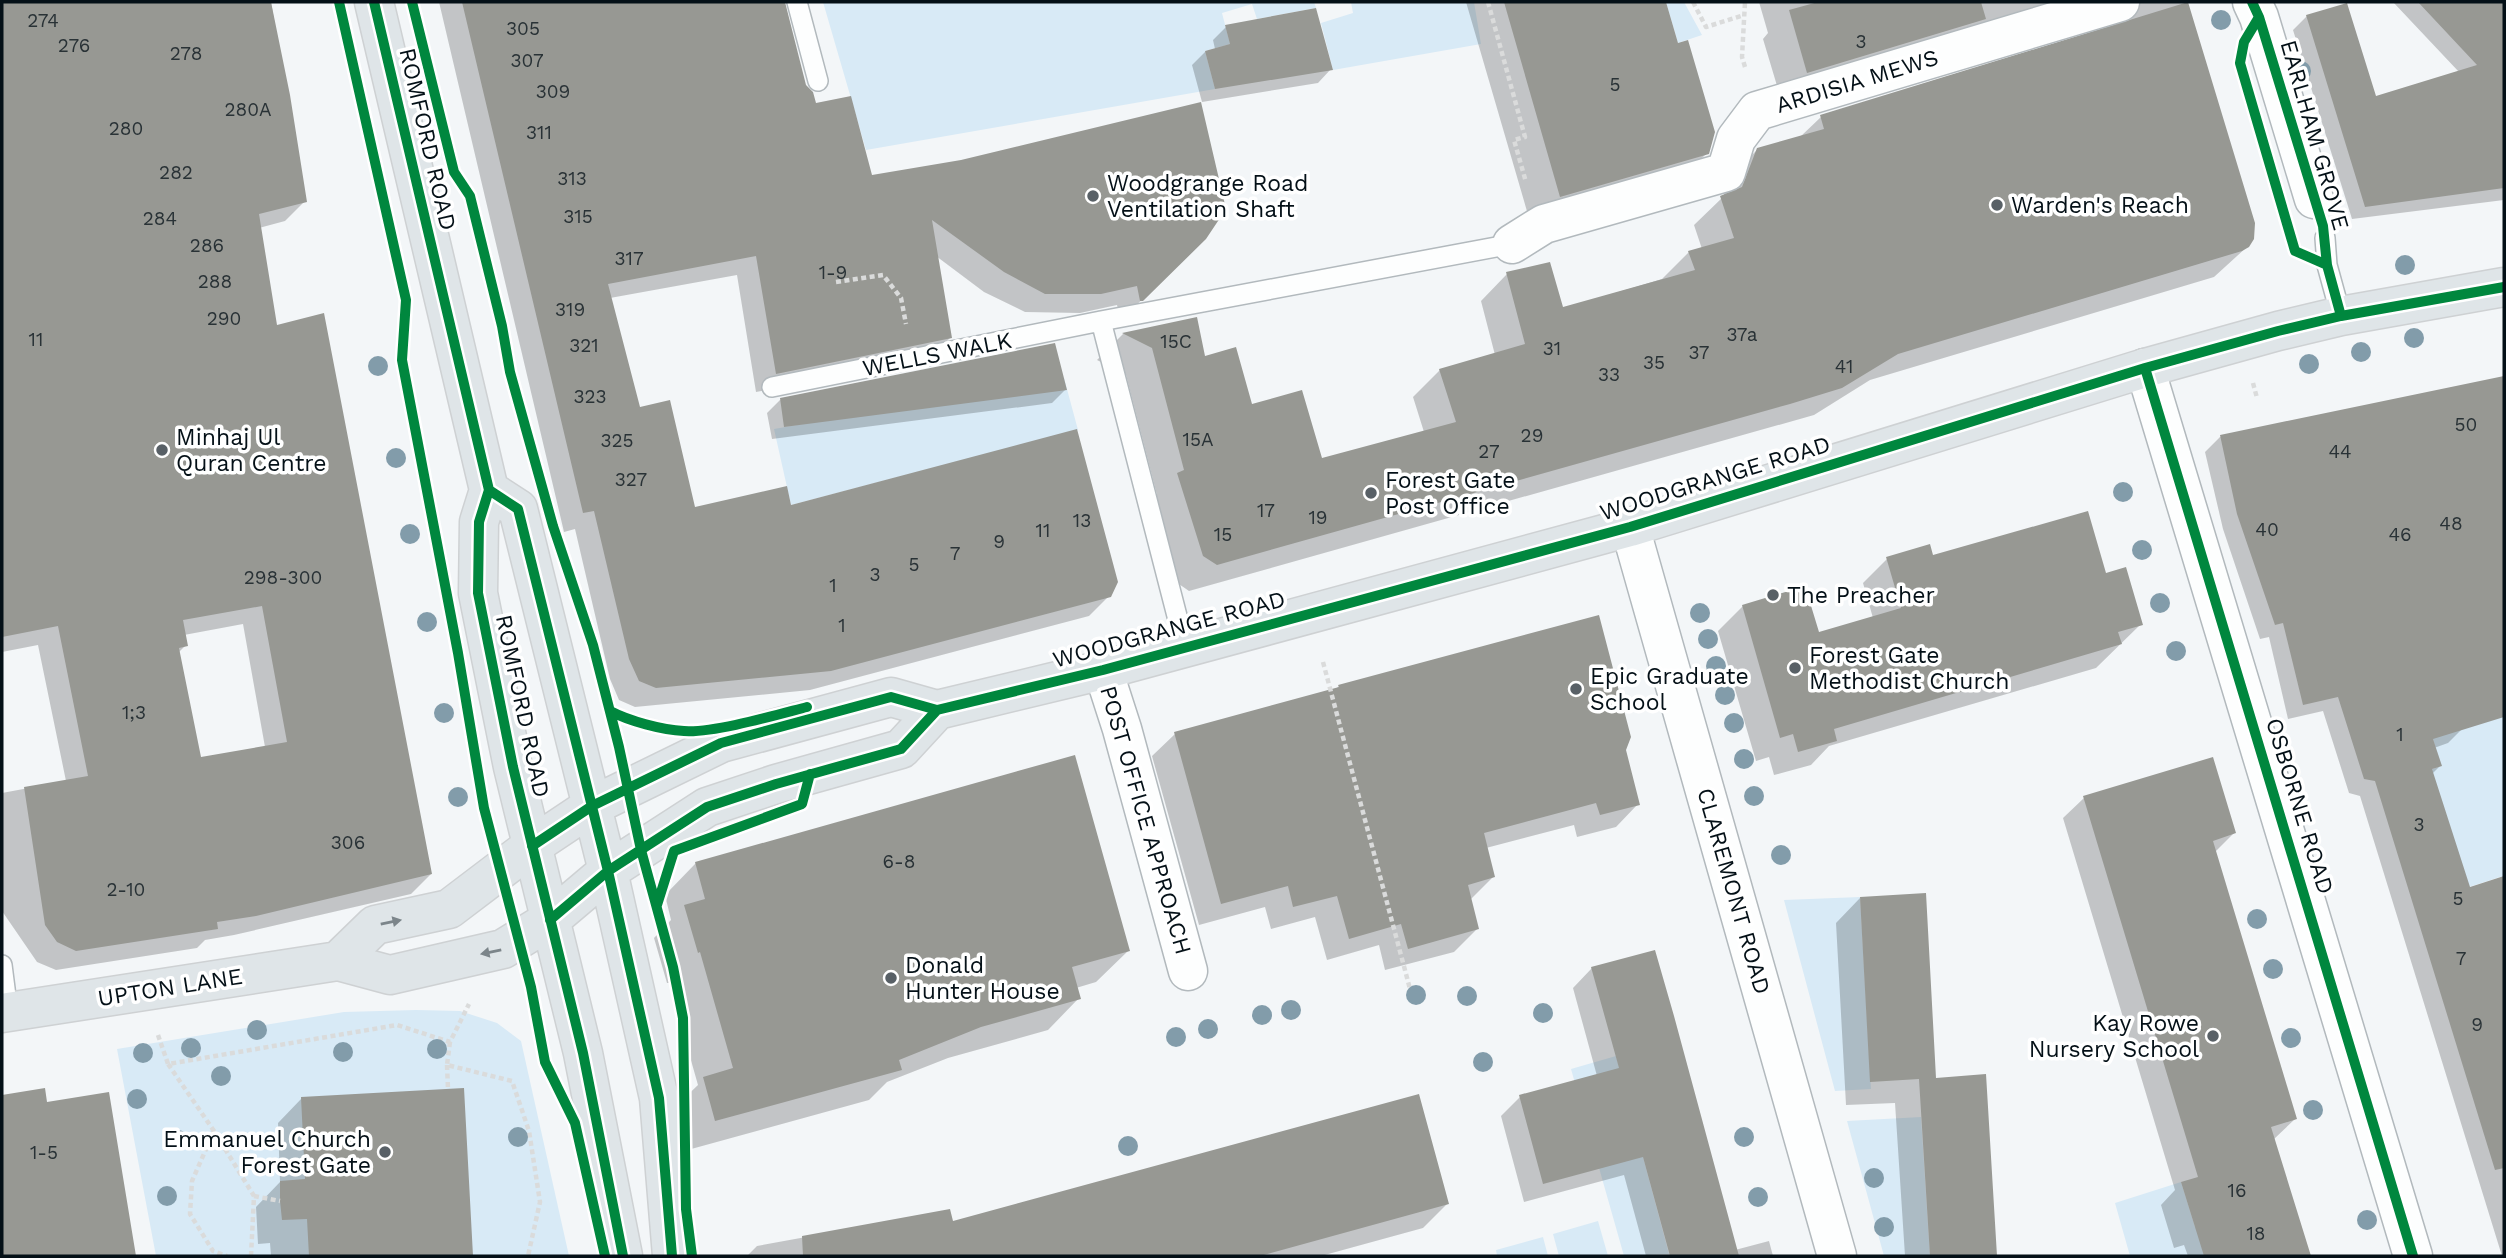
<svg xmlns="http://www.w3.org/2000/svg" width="2506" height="1258" viewBox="0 0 2506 1258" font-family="'Work Sans',sans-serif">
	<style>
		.green { fill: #d8eaf6 }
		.shadow { fill: #0003; fill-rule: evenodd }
		.building { fill: #979893; fill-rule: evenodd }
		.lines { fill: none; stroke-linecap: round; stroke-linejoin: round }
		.lane-casing { stroke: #b2b9bd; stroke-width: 22 }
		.street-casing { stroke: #b2b9bd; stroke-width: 41 }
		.primary-casing { stroke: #ced1d3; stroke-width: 41 }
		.path { stroke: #dadbdb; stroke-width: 4.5; stroke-dasharray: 5 3.5; stroke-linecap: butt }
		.lane { stroke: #fdfefe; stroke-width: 19 }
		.street { stroke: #fdfefe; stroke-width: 38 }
		.primary { stroke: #dfe5e8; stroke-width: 38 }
		.cycleway-casing { stroke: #fff; stroke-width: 15 }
		.cycleway { stroke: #00873e; stroke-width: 10 }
		.tree { fill: #829caa }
		.oneway { fill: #7c858a }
		.poi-dot { fill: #586066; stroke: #fff; stroke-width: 2.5 }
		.labels { text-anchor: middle; stroke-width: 7; stroke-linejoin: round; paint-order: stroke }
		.number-label { font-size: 19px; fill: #293236 }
		.street-label { font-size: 23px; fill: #041017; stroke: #fff }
		.poi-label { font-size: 23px; fill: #041017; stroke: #fff; text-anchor: start }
	</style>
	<rect width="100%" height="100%" fill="#f3f6f8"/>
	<path class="green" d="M823,2H1314L1316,8L1257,19L1252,4L1222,13L1230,44L1205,51L1215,89L866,150Z
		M1351,2H1474L1481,44L1333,70L1321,23L1353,13Z
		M1666,2H1684L1702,35L1678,43Z
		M1064,378L1078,430L791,505L774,429Z
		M2504,656V889L2500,877L2469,887L2430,770L2441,766L2433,739L2408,680Z
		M1860,897L1871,1089L1835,1091L1784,900Z
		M416,1010L460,1011L497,1023L521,1041L569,1256H156L117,1049L344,1012Z
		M1616,1056L1669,1254L1624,1256L1571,1069Z
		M1921,1117L1930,1256H1884L1847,1121Z
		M2181,1182L2195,1227L2246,1241L2251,1256H2130L2115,1203Z
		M1598,1221L1608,1256H1559L1553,1234Z
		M1543,1237L1548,1256H1497L1496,1250Z"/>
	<path class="shadow" d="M2,2H271L305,201L285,221L259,228L276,327L431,874L411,894L234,935L205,940L197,948L56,970L37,962L2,911V793L66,781L38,645L2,652ZM243,624L265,747L199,759L178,653L186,645L184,635Z
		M439,2H784L805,86L815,105L871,177L1205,238L1121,320L1117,305L1080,313L1025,312L984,292L936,256L950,338L930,357L756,392L737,275L610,298L639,409L693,509L789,507L1109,596L1089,616L810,690L635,707L619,700L610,679L575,529L564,532Z
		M1466,2H1664L1707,153L1677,183L1531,225Z
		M1759,2H2185L2253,223L2248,246L2214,277L1870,380L1814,415L1189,591L1176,582L1151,501L1157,495L1126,375L1097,360L1123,334L1195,319L1204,358L1250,406L1321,460L1424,432L1413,397L1440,370L1495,355L1481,301L1507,274L1562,309L1662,279L1689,252L1702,249L1694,225L1723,197L1731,176L1758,149L1800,137L1821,117L2115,28V22L1781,99L1763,39L1768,33Z
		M2393,2H2504V200L2352,219L2293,30L2307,16L2375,99L2459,72Z
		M1226,27L1331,69L1318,83L1202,102L1192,65L1205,52L1215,49L1213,40Z
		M2504,378V667L2448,680L2463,728L2448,743L2434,748L2440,766L2432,774L2468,889L2499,879L2504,895V1256H2502L2360,796L2349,793L2323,711L2288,719L2269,637L2260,639L2223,529L2205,452L2220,437Z
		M1065,390L1052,403L772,439L767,413L780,400Z
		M1932,558L2105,575L2141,624L2096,668L1829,746L1811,765L1774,775L1769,757L1756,761L1718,631L1743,606L1818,634L1873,618L1863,583L1887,559Z
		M1339,686L1624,750L1638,804L1616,827L1577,837L1574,825L1486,848L1493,877L1470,900L1477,929L1454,952L1385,970L1379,945L1327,960L1315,917L1271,929L1265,907L1199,925L1152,756L1175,734L1335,690Z
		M2084,798L2234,833L2215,852L2295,1119L2273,1140L2309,1256H2188L2184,1245L2174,1248L2161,1205L2175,1190L2063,818Z
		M696,863L1128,951L1096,982L1076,988L1079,998L1048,1030L948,1058L887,1082L869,1100L684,1151L672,1110L698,1085L669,983H667L654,938L671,920L665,895Z
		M1860,898L1934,1080L1984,1076L1996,1256H1905L1895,1103L1846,1105L1836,923Z
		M1592,968L1735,1250L1769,1241L1773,1256H1646L1624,1175L1524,1202L1501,1116L1520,1097L1597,1076L1573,988Z
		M44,1090L46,1104L108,1094L134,1256H2V1097Z
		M462,1090L471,1256H271L270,1243L258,1244L256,1207L280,1182L278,1123L302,1098Z
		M1447,1204L1423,1228L1321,1256H747L757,1246L949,1211L951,1224Z"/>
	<path class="building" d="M2,2H271L290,95L307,202L259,214L277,325L324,313L432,874L256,916L217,922L218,929L76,951L57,942L45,925L24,787L88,776L58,626L2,637ZM262,606L287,742L201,757L179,648L188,646L183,620Z
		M462,2H785L806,85L813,92L816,103L851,96L872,175L961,160L1201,102L1226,209L1206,239L1143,301H1140L1137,286L1101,294H1045L1004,272L932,220L952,338L776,374L756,256L608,284L640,407L670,400L695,507L787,486L791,505L1077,429L1118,582L1111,597L831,671L656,688L639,681L629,659L594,511L583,513Z
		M1504,2H1666L1678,43L1688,40L1715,132L1709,154L1560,197Z
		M1818,2H1981L1986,19L1807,73L1789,10Z
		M2188,2L2255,223L2254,239L2249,247L2242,251L1898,354L1842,388L1790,404L1217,565L1203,556L1177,473L1184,470L1152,348L1122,333L1197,317L1205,356L1236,347L1252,404L1302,390L1322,458L1456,422L1439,369L1525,344L1506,272L1550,262L1563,307L1695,270L1688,251L1734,238L1720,196L1742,187L1757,148L1824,129L1820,115Z
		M2418,2H2504V188L2365,207L2306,15L2347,3L2376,96L2477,65Z
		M1316,8L1333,70L1215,89L1205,51L1230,44L1225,25Z
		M1055,343L1067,390L784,427L780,398Z
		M2504,376V717L2433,739L2442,766L2432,769L2470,887L2504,876V1168L2495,1170L2375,781L2364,779L2338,697L2303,705L2283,623L2275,625L2237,514L2220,435Z
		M2088,511L2106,573L2126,567L2143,625L2118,632L2122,644L1834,729L1837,741L1798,752L1793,734L1780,738L1742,605L1805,586L1819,632L1901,608L1886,557L1930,544L1933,555Z
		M1599,615L1631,737L1626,750L1640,805L1600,815L1596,803L1484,833L1495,877L1468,885L1479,929L1408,949L1401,924L1349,939L1337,896L1293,907L1288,886L1221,904L1174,732L1339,687L1338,685Z
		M1075,755L1130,951L1072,967L1081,999L981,1027L899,1060L902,1070L715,1121L703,1077L733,1068L700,952L698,953L684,905L705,899L695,862Z
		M2213,757L2236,833L2213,841L2297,1119L2271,1127L2311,1256H2204L2181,1182L2198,1177L2083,796Z
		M1926,893L1936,1078L1986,1074L1997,1256H1930L1919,1079L1870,1082L1860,897Z
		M1655,950L1674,1016L1739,1256H1670L1643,1157L1543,1184L1519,1095L1619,1068L1591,967Z
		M45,1088L47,1102L109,1092L136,1256H2V1095Z
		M464,1088L473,1256H309L307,1219L282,1220L280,1201V1181L305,1179L301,1097Z
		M1419,1094L1449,1204L1260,1256H803L802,1236L950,1209L953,1221Z"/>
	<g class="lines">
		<g class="lane-casing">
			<path id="lane" d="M797,2L818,81
				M2325,238L2327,265L2341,316
				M1101,321L1185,647
				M772,387L1101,321L1512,244
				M2,965L8,1012"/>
		</g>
		<g class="street-casing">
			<path id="street" d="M2252,2L2259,17L2314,199
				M1512,244L1544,224L1726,172L1736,139L1757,111L2120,2
				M2145,368L2413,1256
				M1630,527L1837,1256
				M1103,670L1122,729L1188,971"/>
		</g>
		<g class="primary-casing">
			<path id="primary" d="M374,2L489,490L479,522L478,593L513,767L583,1053L623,1256
				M489,490L518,509L608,871L659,1098L672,1256
				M338,961L375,925L449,909L532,846L592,806L721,743L891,697L937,710L1103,670L1630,527L2145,368L2278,331L2341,316L2504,287
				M2,1013L338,961L390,975L503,949L550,920L608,871L707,807L776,784L901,749L937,710"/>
		</g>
		<path class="path" d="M1488,2L1525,137L1514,140L1526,182
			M1693,2L1706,27L1744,15
			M1745,67L1742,57L1745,2
			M836,282L883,275L901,298L906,324
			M2253,383L2257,398
			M1323,662L1410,989
			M158,1035L168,1064
			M450,1042L447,1065L512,1081L529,1131L540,1202L528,1256
			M447,1065L448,1089
			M214,1131L192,1181L190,1214L213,1251L227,1256
			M254,1196L280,1201
			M251,1256L254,1196L214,1131L168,1064L397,1025L450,1042L469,1004"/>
		<use href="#lane" class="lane"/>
		<use href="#street" class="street"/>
		<use href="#primary" class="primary"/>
		<g class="cycleway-casing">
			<path id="cycleway" d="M339,2L406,300L402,360L458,653L484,808L531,987L545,1062L575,1123L605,1256
				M374,2L489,490L479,522L478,593L513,767L583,1053L623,1256
				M412,2L454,172L470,196L502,326L510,372L553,526L593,645L619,747L641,850L673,967L683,1018L686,1209L692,1256
				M2252,2L2259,17L2323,226L2327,265L2341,316
				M2259,17L2244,42L2240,63L2295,251L2327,265
				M2145,368L2413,1256
				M489,490L518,509L608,871L659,1098L672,1256
				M610,711C629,721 662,730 684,731C714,733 776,715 807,707
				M532,846L592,806L721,743L891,697L937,710L1103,670L1630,527L2145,368L2278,331L2341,316L2504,287
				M657,905L674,851L802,804L810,774
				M550,920L608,871L707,807L776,784L901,749L937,710"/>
		</g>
		<use href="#cycleway" class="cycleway"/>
	</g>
	<g class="tree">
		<circle cx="2221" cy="20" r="10"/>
		<circle cx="2301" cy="71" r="10"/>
		<circle cx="2405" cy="265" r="10"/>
		<circle cx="2414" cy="338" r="10"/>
		<circle cx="2361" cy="352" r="10"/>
		<circle cx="2309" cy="364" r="10"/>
		<circle cx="378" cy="366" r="10"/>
		<circle cx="396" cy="458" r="10"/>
		<circle cx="2123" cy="492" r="10"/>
		<circle cx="410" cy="534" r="10"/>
		<circle cx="2142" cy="550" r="10"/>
		<circle cx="2160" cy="603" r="10"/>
		<circle cx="1700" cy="613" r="10"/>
		<circle cx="427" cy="622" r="10"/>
		<circle cx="1708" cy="639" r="10"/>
		<circle cx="2176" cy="651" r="10"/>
		<circle cx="1716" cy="666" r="10"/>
		<circle cx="1725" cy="695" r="10"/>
		<circle cx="444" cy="713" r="10"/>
		<circle cx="1734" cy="723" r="10"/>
		<circle cx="1744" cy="759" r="10"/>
		<circle cx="1754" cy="796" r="10"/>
		<circle cx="458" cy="797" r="10"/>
		<circle cx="1781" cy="855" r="10"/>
		<circle cx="2257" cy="919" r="10"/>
		<circle cx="2273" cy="969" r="10"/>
		<circle cx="1416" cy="995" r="10"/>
		<circle cx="1467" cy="996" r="10"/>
		<circle cx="1291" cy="1010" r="10"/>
		<circle cx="1543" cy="1013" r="10"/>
		<circle cx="1262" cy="1015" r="10"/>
		<circle cx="1208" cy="1029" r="10"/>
		<circle cx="257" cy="1030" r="10"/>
		<circle cx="1176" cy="1037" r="10"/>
		<circle cx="2291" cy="1038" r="10"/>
		<circle cx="191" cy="1048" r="10"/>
		<circle cx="437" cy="1049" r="10"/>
		<circle cx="343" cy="1052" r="10"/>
		<circle cx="143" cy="1053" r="10"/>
		<circle cx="1483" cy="1062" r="10"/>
		<circle cx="221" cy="1076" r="10"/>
		<circle cx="137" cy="1099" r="10"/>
		<circle cx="2313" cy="1110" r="10"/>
		<circle cx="518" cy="1137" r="10"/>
		<circle cx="1744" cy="1137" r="10"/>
		<circle cx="178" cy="1140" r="10"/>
		<circle cx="1128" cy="1146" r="10"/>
		<circle cx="1874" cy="1178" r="10"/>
		<circle cx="167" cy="1196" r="10"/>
		<circle cx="1758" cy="1197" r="10"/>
		<circle cx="2367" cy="1220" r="10"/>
		<circle cx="1884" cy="1227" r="10"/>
	</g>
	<defs><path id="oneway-solid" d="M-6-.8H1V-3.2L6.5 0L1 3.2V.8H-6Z" transform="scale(1.75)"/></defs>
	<g class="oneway">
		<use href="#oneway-solid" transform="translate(391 922) rotate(-12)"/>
		<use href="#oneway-solid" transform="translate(491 952) rotate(168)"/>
	</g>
	<g class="poi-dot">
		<circle cx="1093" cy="196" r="7"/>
		<circle cx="1997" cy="205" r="7"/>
		<circle cx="162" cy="450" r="7"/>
		<circle cx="1371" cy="493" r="7"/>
		<circle cx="1773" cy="595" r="7"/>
		<circle cx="1795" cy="668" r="7"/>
		<circle cx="1576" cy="689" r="7"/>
		<circle cx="891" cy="978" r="7"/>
		<circle cx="2213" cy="1036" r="7"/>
		<circle cx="385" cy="1152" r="7"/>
	</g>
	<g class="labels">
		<g class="number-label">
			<text x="43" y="27">274</text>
			<text x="523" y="35">305</text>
			<text x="1861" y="48">3</text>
			<text x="74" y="52">276</text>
			<text x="186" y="60">278</text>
			<text x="527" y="67">307</text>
			<text x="1615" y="91">5</text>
			<text x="553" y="98">309</text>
			<text x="248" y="116">280A</text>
			<text x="126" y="135">280</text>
			<text x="539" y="139">311</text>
			<text x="176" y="179">282</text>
			<text x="572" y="185">313</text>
			<text x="578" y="223">315</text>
			<text x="160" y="225">284</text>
			<text x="207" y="252">286</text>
			<text x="629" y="265">317</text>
			<text x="833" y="279">1-9</text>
			<text x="215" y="288">288</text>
			<text x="570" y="316">319</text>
			<text x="224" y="325">290</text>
			<text x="1742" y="341">37a</text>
			<text x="36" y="346">11</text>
			<text x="1176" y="348">15C</text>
			<text x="584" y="352">321</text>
			<text x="1552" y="355">31</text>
			<text x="1699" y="359">37</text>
			<text x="1654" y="369">35</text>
			<text x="1844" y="373">41</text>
			<text x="1609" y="381">33</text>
			<text x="590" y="403">323</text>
			<text x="2466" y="431">50</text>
			<text x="1532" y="442">29</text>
			<text x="1198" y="446">15A</text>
			<text x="617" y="447">325</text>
			<text x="1489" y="458">27</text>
			<text x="2340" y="458">44</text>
			<text x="631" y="486">327</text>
			<text x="1266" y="517">17</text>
			<text x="1318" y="524">19</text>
			<text x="1082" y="527">13</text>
			<text x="2451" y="530">48</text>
			<text x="2267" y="536">40</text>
			<text x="1043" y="537">11</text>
			<text x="1223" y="541">15</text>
			<text x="2400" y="541">46</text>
			<text x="999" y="548">9</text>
			<text x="955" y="560">7</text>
			<text x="914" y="571">5</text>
			<text x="875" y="581">3</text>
			<text x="283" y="584">298-300</text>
			<text x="833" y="592">1</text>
			<text x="842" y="632">1</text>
			<text x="134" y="719">1;3</text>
			<text x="2400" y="741">1</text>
			<text x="2419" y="831">3</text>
			<text x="348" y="849">306</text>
			<text x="899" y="868">6-8</text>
			<text x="126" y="896">2-10</text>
			<text x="2458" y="905">5</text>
			<text x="2461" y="965">7</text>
			<text x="2477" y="1031">9</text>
			<text x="44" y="1159">1-5</text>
			<text x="2237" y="1197">16</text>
			<text x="2256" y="1240">18</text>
		</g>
		<g class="street-label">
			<text transform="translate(1857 81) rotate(-17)" y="8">ARDISIA MEWS</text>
			<text transform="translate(2315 135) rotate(74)" y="8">EARLHAM GROVE</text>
			<text transform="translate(428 139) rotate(77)" y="8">ROMFORD ROAD</text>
			<text transform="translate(937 354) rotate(-11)" y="8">WELLS WALK</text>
			<text transform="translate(1715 478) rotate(-17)" y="8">WOODGRANGE ROAD</text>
			<text transform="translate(1169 629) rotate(-15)" y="8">WOODGRANGE ROAD</text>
			<text transform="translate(523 706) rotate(78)" y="8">ROMFORD ROAD</text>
			<text transform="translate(2300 806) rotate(73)" y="8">OSBORNE ROAD</text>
			<text transform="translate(1146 820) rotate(74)" y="8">POST OFFICE APPROACH</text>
			<text transform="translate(1734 891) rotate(74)" y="8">CLAREMONT ROAD</text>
			<text transform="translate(170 987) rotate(-9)" y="8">UPTON LANE</text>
		</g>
		<g class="poi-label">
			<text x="1107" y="191">Woodgrange Road<tspan x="1107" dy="26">Ventilation Shaft</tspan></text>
			<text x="2011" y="213">Warden's Reach</text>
			<text x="176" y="445">Minhaj Ul<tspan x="176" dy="26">Quran Centre</tspan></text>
			<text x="1385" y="488">Forest Gate<tspan x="1385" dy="26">Post Office</tspan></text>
			<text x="1787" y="603">The Preacher</text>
			<text x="1809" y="663">Forest Gate<tspan x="1809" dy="26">Methodist Church</tspan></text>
			<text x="1590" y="684">Epic Graduate<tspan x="1590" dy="26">School</tspan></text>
			<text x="905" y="973">Donald<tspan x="905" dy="26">Hunter House</tspan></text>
			<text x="2199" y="1031" text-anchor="end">Kay Rowe<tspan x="2199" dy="26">Nursery School</tspan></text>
			<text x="371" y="1147" text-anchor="end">Emmanuel Church<tspan x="371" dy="26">Forest Gate</tspan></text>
		</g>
	</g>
	<rect width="2506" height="1258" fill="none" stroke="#041017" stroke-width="7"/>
</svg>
